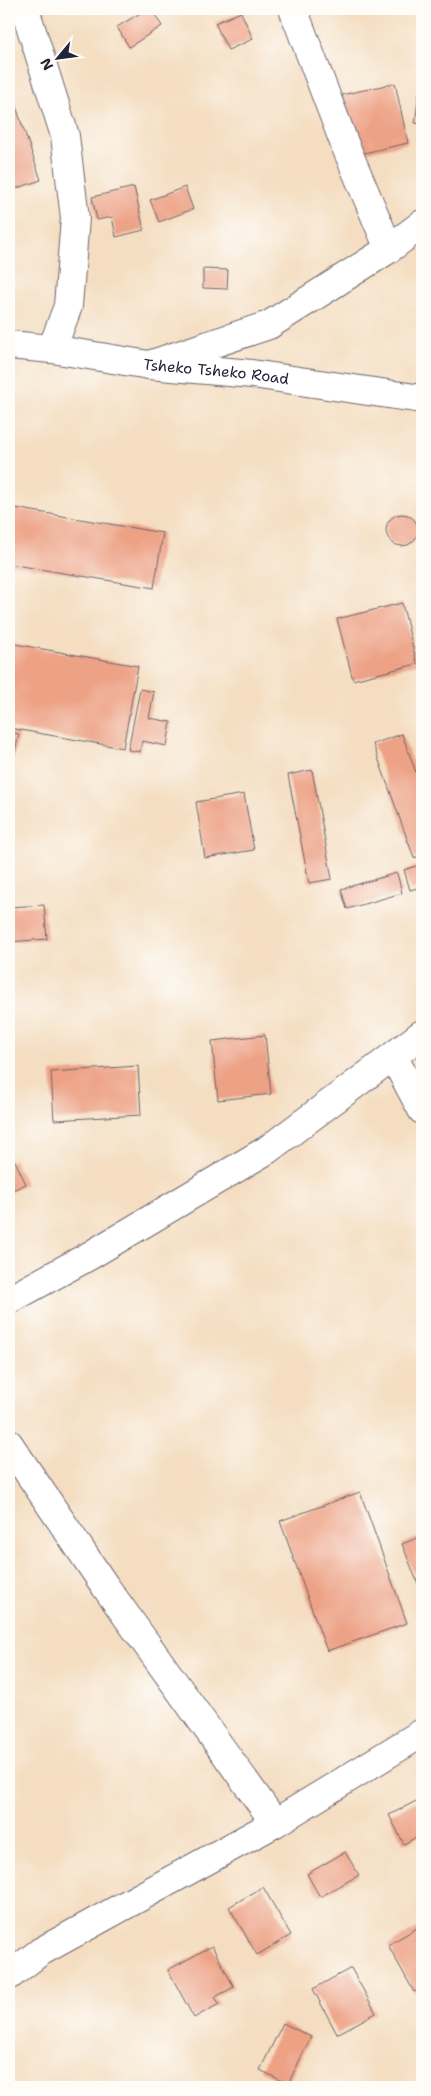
<svg xmlns="http://www.w3.org/2000/svg" width="431" height="2096" viewBox="0 0 431 2096" font-family="'Shantell Sans',sans-serif">
	<style>
		.building { fill: #eda185 }
		.lines { fill: none; stroke-linecap: round; stroke-linejoin: round }
		.minor-casing { stroke: #6c636a; stroke-width: 30 }
		.trunk-casing { stroke: #6c636a; stroke-width: 30 }
		.minor { stroke: #fff; stroke-width: 28 }
		.trunk { stroke: #fff; stroke-width: 28 }
		.labels { text-anchor: middle; stroke-width: 4; stroke-linejoin: round; paint-order: stroke }
		.street-label { font-size: 15px; fill: #22223b; stroke: #fdfcf7 }
	</style>
	<rect width="100%" height="100%" fill="#fdfcf7"/>
	<filter id="ink" filterUnits="userSpaceOnUse"><feTurbulence type="fractalNoise" baseFrequency=".02" numOctaves="2"/><feDisplacementMap in="SourceGraphic" scale="10" xChannelSelector="R" yChannelSelector="G"/><feConvolveMatrix kernelMatrix="1 2 1 2 8 2 1 2 1" color-interpolation-filters="sRGB"/></filter>
	<filter id="wash" filterUnits="userSpaceOnUse"><feTurbulence type="fractalNoise" baseFrequency=".0096" numOctaves="4" result="noise"/><feDisplacementMap in="SourceGraphic" scale="20" xChannelSelector="R" yChannelSelector="G"/><feGaussianBlur stdDeviation="1.12" result="paint"/><feColorMatrix in="noise" values="0 0 0 0 0 0 0 0 0 0 0 0 0 0 0 0 0 1.4 0 .05"/><feComposite in="paint" operator="in"/></filter>
	<g filter="url(#wash)">
		<rect width="100%" height="100%" fill="#f4ddc0"/>
		<g id="blocks">
			<path class="building" d="M147,9H151L162,26L129,47L117,27Z
				M241,12L253,39L228,50L215,23Z
				M395,83L408,143L355,155L342,95Z
				M9,86L41,180L9,191Z
				M419,93L422,94V124L415,123Z
				M134,187L144,230L116,237L112,217L97,220L92,197Z
				M185,187L193,209L159,222L150,200Z
				M203,269L228,270L227,289L203,288Z
				M9,507L163,533L154,588L9,564Z
				M386 530a16 16 0 1 1 32 0a16 16 0 1 1-32 0Z
				M402,603L417,664L353,680L337,619Z
				M9,643L138,666L123,748L9,728Z
				M140,689L154,692L149,718L171,722L167,746L142,741L140,752L128,750Z
				M9,732L19,734L13,761L9,760Z
				M402,734L422,789V855L414,858L373,744Z
				M312,770L332,879L309,883L288,775Z
				M244,794L254,850L205,858L196,802Z
				M422,864V887L410,890L404,870Z
				M397,873L402,893L347,909L341,889Z
				M44,905L47,939L9,942V907Z
				M265,1035L271,1094L218,1100L212,1041Z
				M138,1066L141,1115L54,1120L51,1072Z
				M14,1159L26,1184L9,1192V1162Z
				M360,1492L407,1623L327,1651L280,1521Z
				M422,1536V1594L402,1544Z
				M422,1798V1822L418,1824L422,1834L404,1844L389,1815Z
				M345,1852L359,1875L320,1897L307,1874Z
				M263,1887L291,1935L257,1955L229,1907Z
				M422,1925V1987L414,1992L388,1945Z
				M212,1946L234,1987L215,1997L219,2004L194,2018L168,1970Z
				M351,1968L376,2013L337,2034L313,1989Z
				M283,2023L311,2037L288,2084L260,2070Z"/>
		</g>
	</g>
	<g filter="url(#ink)">
		<use href="#blocks" fill-opacity="0" stroke="#6c636a" stroke-width="1"/>
		<g class="lines">
			<g class="minor-casing">
				<path id="minor" d="M25,9L65,136L75,218L68,306L52,349
					M293,9L345,145L389,249
					M149,365L269,325L389,249L422,224
					M422,1034L393,1056L422,1110
					M9,1300L89,1256L267,1150L393,1056
					M9,1444L105,1586L275,1823
					M9,1976L40,1952L275,1823L422,1733"/>
			</g>
			<g class="trunk-casing">
				<g id="trunk">
					<path id="s1" d="M9,345L52,349L149,365L252,374L422,399"/>
				</g>
			</g>
			<use href="#minor" class="minor"/>
			<use href="#trunk" class="trunk"/>
		</g>
	</g>
	<g class="labels">
		<g class="street-label">
			<text dy="5" stroke="none"><textPath href="#s1" startOffset="209">Tsheko Tsheko Road</textPath></text>
		</g>
	</g>
	<rect width="431" height="2096" fill="none" stroke="#fdfcf7" stroke-width="30"/>
	<g transform="translate(58 58) rotate(241)" stroke="#fdfcf7" stroke-width="4" paint-order="stroke">
	<path d="M0-4L9 19L0 12L-9 19Z" fill="#22223b"/>
	<text y="-8" font-size="14" font-weight="bold" text-anchor="middle" fill="#22223b">N</text>
	</g>
</svg>
